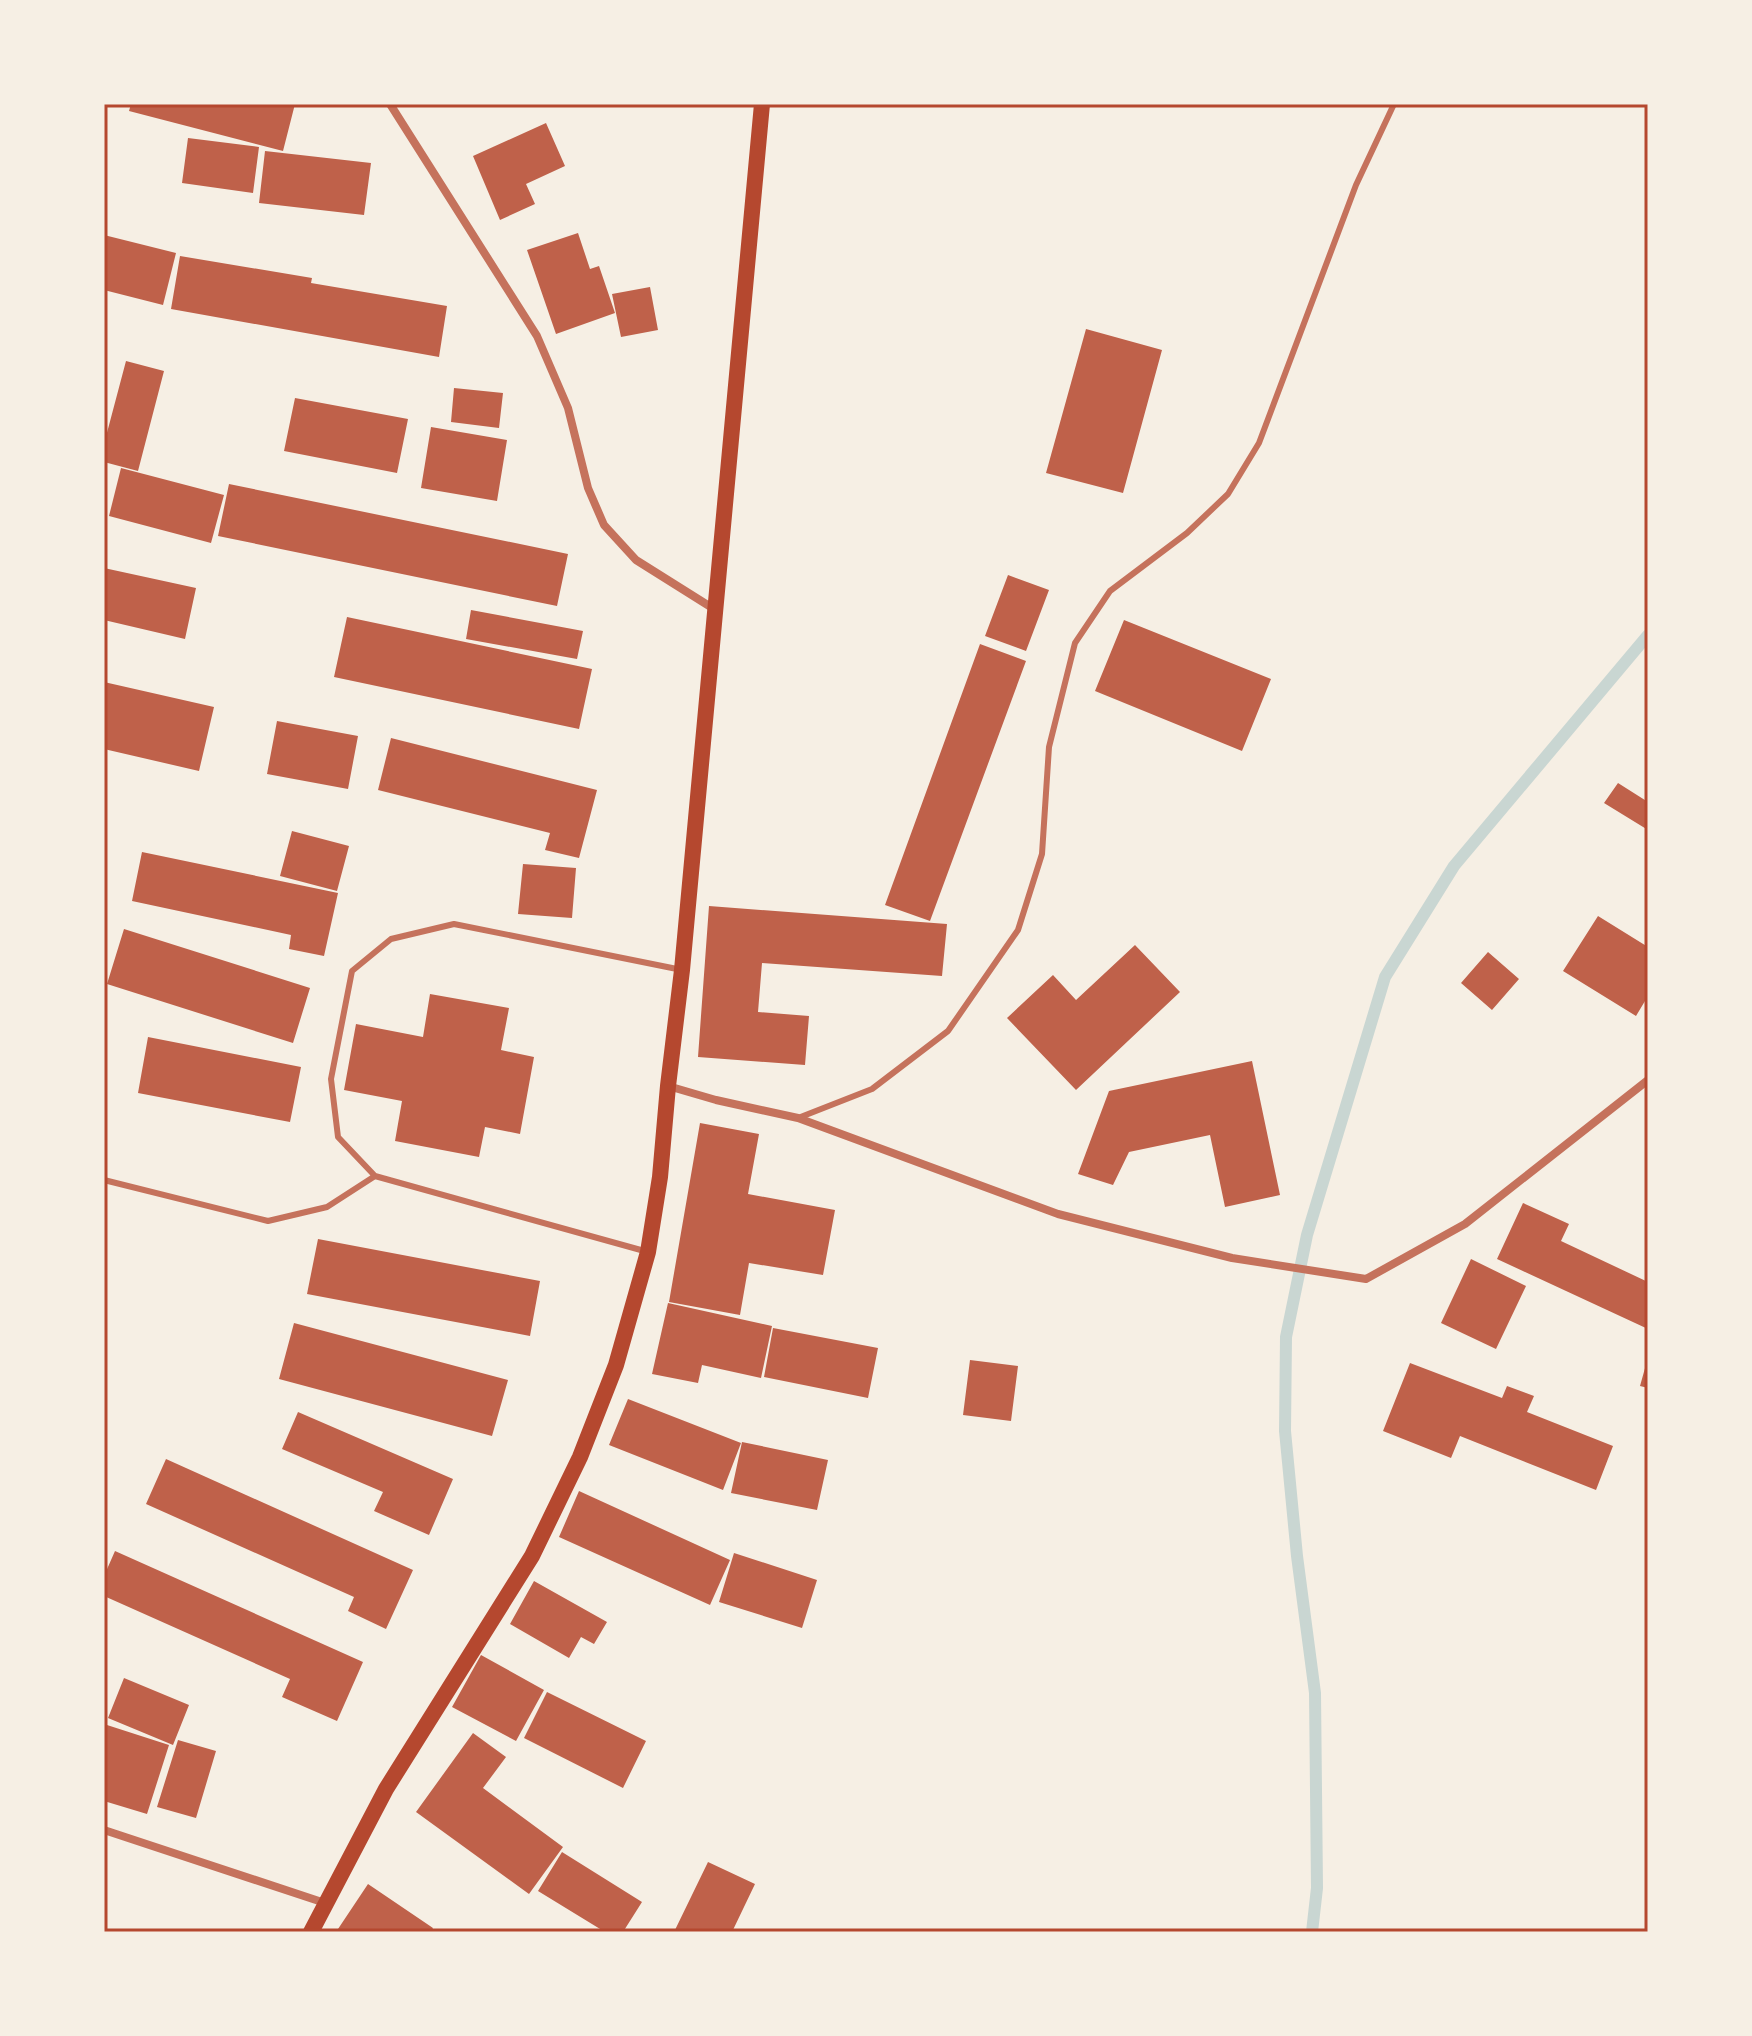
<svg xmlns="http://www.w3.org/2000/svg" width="1752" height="2036" viewBox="0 0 1752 2036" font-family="'Varela Round',sans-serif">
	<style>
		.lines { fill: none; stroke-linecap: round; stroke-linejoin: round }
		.stream { stroke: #c9d6d2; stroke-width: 12 }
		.building { fill: #bf614a }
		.service { stroke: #c5725c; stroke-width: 6 }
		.minor { stroke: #c5725c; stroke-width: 8 }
		.secondary { stroke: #b5482f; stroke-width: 16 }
		.neatline { fill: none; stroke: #b5482f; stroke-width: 3 }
	</style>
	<rect width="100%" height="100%" fill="#f6efe4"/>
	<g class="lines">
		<path class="stream" d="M1312,1932L1317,1888L1315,1693L1297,1556L1285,1431L1286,1337L1307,1235L1385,977L1454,866L1648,635"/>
	</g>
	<path class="building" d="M131,104H295L283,151L129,111Z
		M546,123L565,166L526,184L535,204L500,220L473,156Z
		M188,138L259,147L253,193L182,183Z
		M265,151L371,163L364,215L259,203Z
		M578,233L590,269L599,266L615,313L556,334L527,250Z
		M104,235L176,253L163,305L104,290Z
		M180,256L312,278L311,283L447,306L439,357L171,309Z
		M650,287L658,330L621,337L612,294Z
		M1086,329L1162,350L1123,493L1046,473Z
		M126,361L164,371L138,471L104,462V444Z
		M454,388L503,393L499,428L451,422Z
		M295,398L408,419L397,473L284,451Z
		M431,427L507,440L497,501L421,488Z
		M121,468L224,495L211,543L109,516Z
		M229,484L568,554L557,606L218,536Z
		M104,568L196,588L185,639L104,620Z
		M1008,575L1049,590L1026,651L985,636Z
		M471,610L583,631L577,659L466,639Z
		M347,617L592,669L579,729L334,677Z
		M1124,620L1271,679L1242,751L1095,691Z
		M980,644L1026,661L930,921L885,905Z
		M104,682L214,707L199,771L104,749Z
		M277,721L358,736L348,789L267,774Z
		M391,738L597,790L579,858L545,850L550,833L378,790Z
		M1618,783L1648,802V830L1604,803Z
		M292,831L349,846L337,891L280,876Z
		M142,852L338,893L324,956L289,949L291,935L132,901Z
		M523,864L576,868L572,918L518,914Z
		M709,906L947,924L942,976L762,963L758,1012L809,1016L805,1065L698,1057Z
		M1598,916L1648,947V996L1636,1016L1563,971Z
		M124,929L310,988L293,1043L107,984Z
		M1135,945L1180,992L1076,1090L1007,1018L1053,975L1076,1000Z
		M1488,952L1519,979L1492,1010L1461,983Z
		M430,994L509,1008L501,1050L534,1057L520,1134L485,1127L479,1157L395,1141L402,1101L344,1090L356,1024L423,1037Z
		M148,1037L301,1067L290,1122L138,1093Z
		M1252,1061L1280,1195L1225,1207L1210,1135L1129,1152L1113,1185L1078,1174L1109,1091Z
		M700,1123L759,1134L748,1194L835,1210L823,1275L749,1263L740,1315L669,1302Z
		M1523,1203L1569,1224L1561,1241L1648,1282V1329L1497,1259Z
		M318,1239L540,1281L530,1336L307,1294Z
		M1471,1259L1526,1286L1496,1349L1441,1323Z
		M668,1303L772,1326L761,1378L702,1365L698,1383L652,1374Z
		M294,1323L508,1380L492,1436L279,1379Z
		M773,1328L878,1348L868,1398L764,1377Z
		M970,1360L1018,1366L1011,1421L963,1415Z
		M1647,1361H1648V1388L1640,1386Z
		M1410,1363L1502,1398L1507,1386L1534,1396L1527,1412L1613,1446L1596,1490L1460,1436L1451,1458L1383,1431Z
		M628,1399L741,1443L723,1490L609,1445Z
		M298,1412L453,1479L429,1535L374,1511L383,1492L282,1449Z
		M742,1442L828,1460L817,1510L731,1493Z
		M166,1459L413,1570L386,1629L348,1611L354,1597L146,1504Z
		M579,1491L730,1560L710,1605L559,1537Z
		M115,1551L363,1662L337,1721L282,1697L290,1679L104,1596V1576Z
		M734,1553L817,1580L802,1628L719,1602Z
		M534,1581L607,1622L594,1644L581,1637L569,1658L510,1624Z
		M481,1655L544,1690L516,1741L452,1707Z
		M124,1678L189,1705L173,1745L108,1718Z
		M547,1692L646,1741L623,1788L524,1738Z
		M107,1725L169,1745L147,1814L104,1801V1733Z
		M473,1733L506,1757L483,1788L563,1847L529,1894L416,1812Z
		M178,1740L216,1751L196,1818L157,1807Z
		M562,1852L642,1902L623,1932H605L538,1891Z
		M708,1862L755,1884L732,1932H674Z
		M368,1884L433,1928L431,1932H336Z"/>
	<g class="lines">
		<path class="service" d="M798,1118L872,1089L948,1031L1018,930L1042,854L1049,747L1075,643L1110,591L1187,533L1228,494L1259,443L1356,185L1394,104
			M104,1180L268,1221L327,1207L375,1176
			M648,1252L375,1176L338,1137L331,1079L352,971L391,939L454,924L682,970"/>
		<path class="minor" d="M390,104L537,336L568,408L588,488L604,525L636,560L714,609
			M668,1086L716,1100L798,1118L1058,1214L1232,1258L1366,1279L1465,1224L1648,1080
			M104,1830L325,1903"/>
		<path class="secondary" d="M311,1932L386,1789L532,1556L580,1457L616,1365L648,1252L660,1177L668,1086L682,970L762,104"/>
	</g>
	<rect width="1752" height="2036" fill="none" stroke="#f6efe4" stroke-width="212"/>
	<rect x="106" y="106" width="1540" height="1824" class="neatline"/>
</svg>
